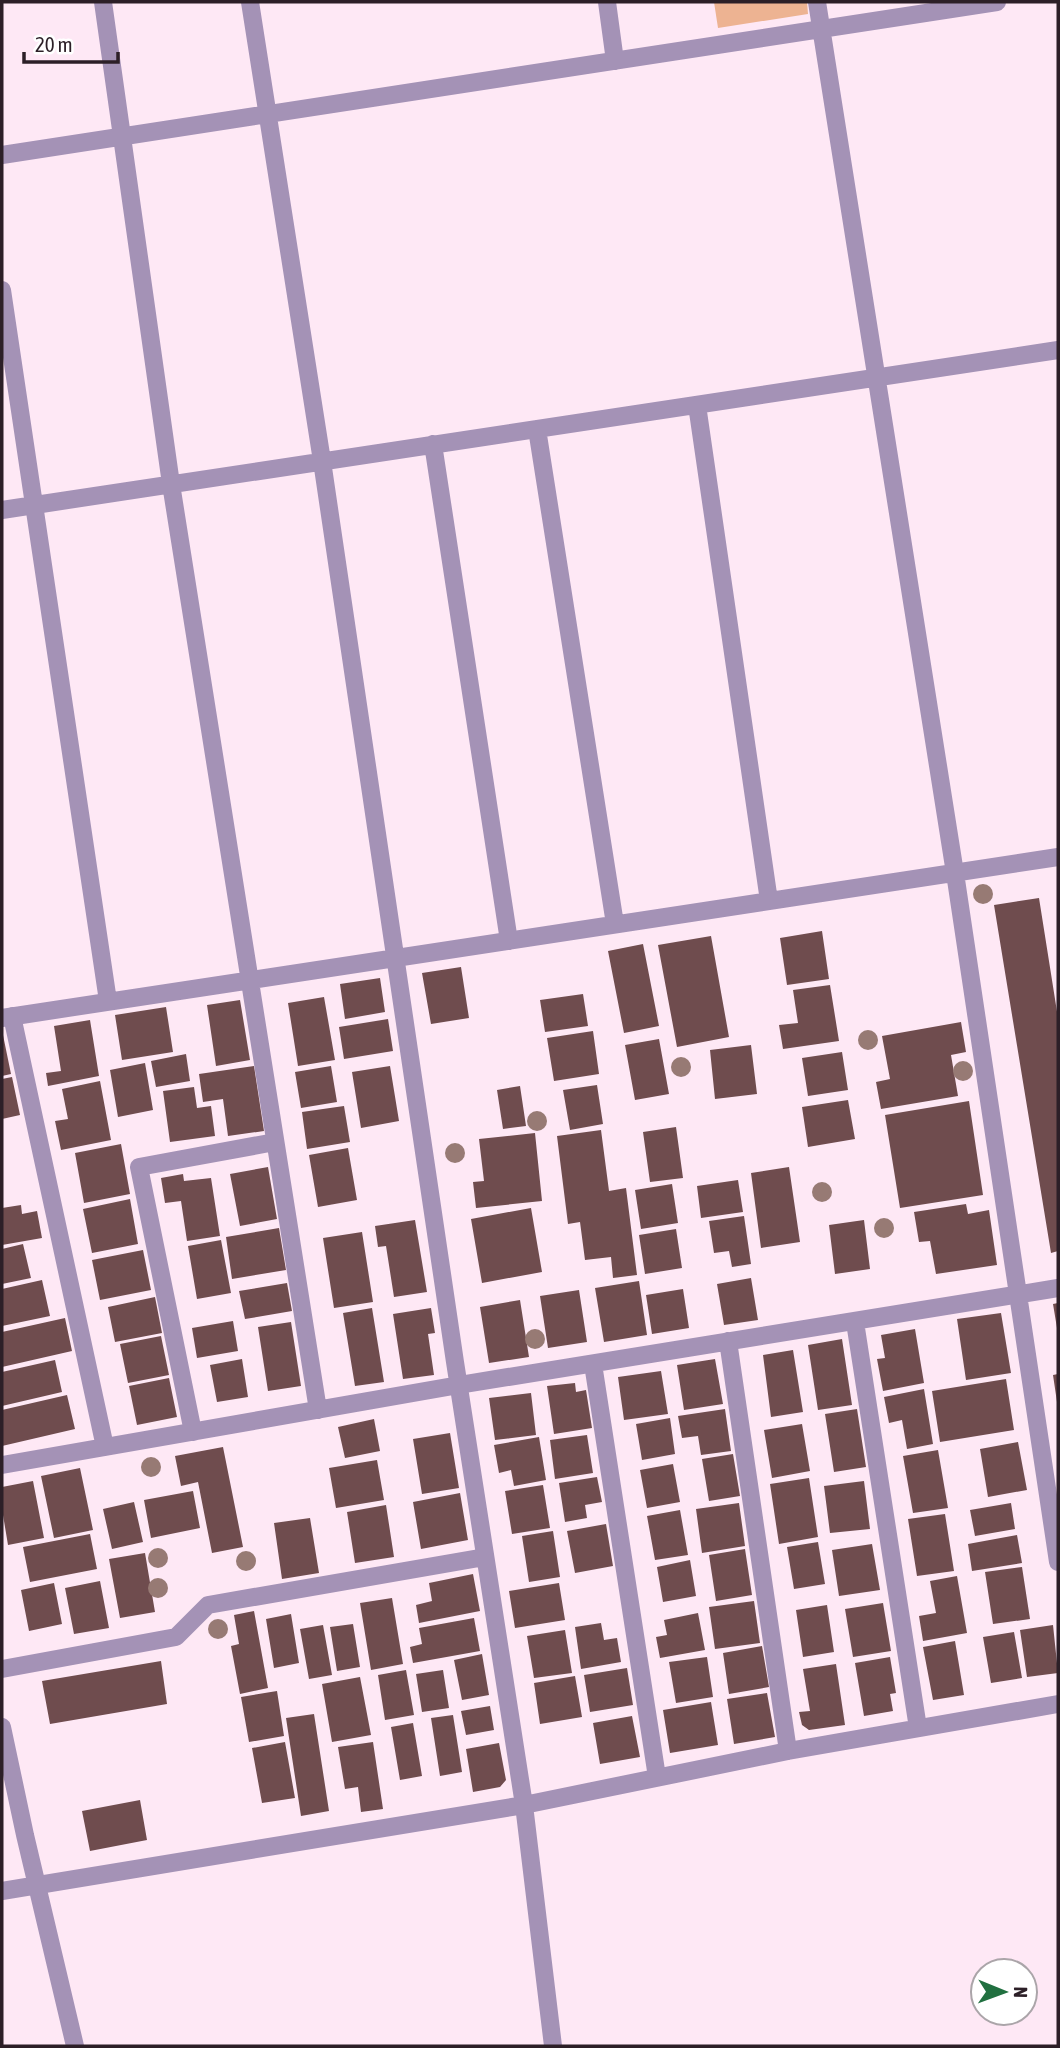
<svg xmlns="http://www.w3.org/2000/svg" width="1060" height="2048" viewBox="0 0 1060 2048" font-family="'Asap Condensed',sans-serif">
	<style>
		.green { fill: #edb392 }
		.building { fill: #6f4c4e }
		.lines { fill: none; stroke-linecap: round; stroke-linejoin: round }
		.minor { stroke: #a492b6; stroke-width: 18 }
		.tree { fill: #977a74 }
	</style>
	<rect width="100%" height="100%" fill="#fee8f5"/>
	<path class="green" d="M714,2H807L808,14L718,28Z"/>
	<path class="building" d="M1039,898L1058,1018V1251L1051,1253L994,905Z
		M822,931L829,979L787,985L780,938Z
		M711,936L729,1037L677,1047L658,945Z
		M643,944L659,1026L624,1033L608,951Z
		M461,967L469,1018L431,1024L422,973Z
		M380,978L385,1012L345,1019L340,984Z
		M830,985L839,1041L783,1049L779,1025L798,1023L793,990Z
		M583,994L588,1026L545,1032L540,1000Z
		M324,997L335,1060L298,1066L288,1003Z
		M240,1000L250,1060L216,1066L207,1005Z
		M166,1007L173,1052L122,1060L115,1015Z
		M388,1019L393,1051L344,1059L339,1027Z
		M90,1020L99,1076L48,1086L46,1073L61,1071L54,1026Z
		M961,1022L966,1052L951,1055L958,1096L881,1109L876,1082L890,1079L882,1036Z
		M593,1031L599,1074L554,1081L547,1038Z
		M3,1035L11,1074L2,1076V1036Z
		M659,1039L669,1094L635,1100L625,1045Z
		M751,1045L757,1094L715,1099L710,1050Z
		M842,1052L848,1090L808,1096L802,1058Z
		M186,1054L190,1081L156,1087L151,1061Z
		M145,1063L153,1110L118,1117L110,1070Z
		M254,1066L264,1131L228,1136L223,1099L203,1102L199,1074Z
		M331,1066L337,1102L301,1108L295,1072Z
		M390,1066L399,1121L361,1128L352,1072Z
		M12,1077L20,1115L2,1119V1079Z
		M100,1081L111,1140L61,1150L55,1121L68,1119L62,1089Z
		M597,1085L603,1124L570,1130L563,1090Z
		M520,1086L526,1126L503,1129L497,1090Z
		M194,1087L197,1108L211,1106L215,1136L170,1142L163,1091Z
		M848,1100L855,1139L808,1147L802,1107Z
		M969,1101L983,1195L900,1208L885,1115Z
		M344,1106L350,1142L307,1149L302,1112Z
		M676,1127L683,1178L650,1182L643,1132Z
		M601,1130L609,1191L626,1188L637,1275L613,1278L611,1257L585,1260L580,1222L568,1224L557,1136Z
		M535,1133L542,1201L476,1208L473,1182L484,1181L479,1139Z
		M121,1144L130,1194L84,1203L75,1153Z
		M348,1148L357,1200L318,1207L309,1155Z
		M268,1167L277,1219L240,1226L230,1174Z
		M789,1167L800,1242L761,1248L751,1173Z
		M183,1174L184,1181L211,1178L220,1236L187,1241L181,1201L165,1203L161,1178Z
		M738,1180L743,1212L701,1218L697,1186Z
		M672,1184L678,1223L641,1229L635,1190Z
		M130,1199L138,1244L92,1253L83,1209Z
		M966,1204L968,1214L989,1210L997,1265L936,1274L930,1241L919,1242L914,1212Z
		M21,1205L22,1214L37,1211L42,1238L2,1245V1208Z
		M531,1208L542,1272L482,1283L471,1219Z
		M744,1216L751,1264L732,1267L729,1251L714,1253L709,1221Z
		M415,1220L427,1292L394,1297L386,1246L378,1247L375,1226Z
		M864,1220L870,1269L835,1274L829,1225Z
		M279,1228L286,1270L232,1279L226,1237Z
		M676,1229L682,1268L645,1274L639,1235Z
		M362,1232L373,1302L334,1308L323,1238Z
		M221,1240L231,1293L197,1299L188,1246Z
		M23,1244L31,1278L2,1284V1249Z
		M143,1250L151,1290L100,1300L92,1260Z
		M751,1278L758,1320L724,1325L717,1284Z
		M42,1280L50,1316L2,1326V1289Z
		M639,1281L647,1335L604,1342L595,1288Z
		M287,1283L292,1311L245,1319L239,1291Z
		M683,1289L689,1328L652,1334L646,1295Z
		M579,1290L587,1342L548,1348L540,1296Z
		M155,1297L162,1333L115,1342L108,1307Z
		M520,1300L529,1357L489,1363L480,1307Z
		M1058,1303V1328H1057L1053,1304Z
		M372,1308L384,1382L355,1386L343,1313Z
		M431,1308L435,1333L428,1334L434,1375L403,1379L393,1314Z
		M1001,1313L1011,1373L966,1380L957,1319Z
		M65,1318L72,1351L2,1367V1332Z
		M233,1321L238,1351L197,1358L192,1328Z
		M291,1322L301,1386L268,1391L258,1327Z
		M915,1329L924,1383L883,1391L877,1359L885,1358L881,1335Z
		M161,1336L169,1375L128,1383L120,1344Z
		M842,1339L852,1405L818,1410L808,1345Z
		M793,1350L803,1412L771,1417L763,1355Z
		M242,1359L248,1397L217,1402L210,1365Z
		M715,1359L723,1404L684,1410L677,1365Z
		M55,1360L62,1392L2,1406V1372Z
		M661,1371L668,1414L624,1420L618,1377Z
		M1058,1374V1402H1057L1053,1375Z
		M169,1378L177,1417L137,1425L129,1386Z
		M1006,1379L1014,1430L940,1442L932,1391Z
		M575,1383L576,1392L586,1390L592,1428L554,1434L547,1386Z
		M924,1389L933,1444L907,1449L902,1420L889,1423L884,1397Z
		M531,1393L536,1435L495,1440L489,1398Z
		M67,1395L75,1429L2,1446V1410Z
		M725,1409L731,1451L701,1455L698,1436L682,1438L678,1416Z
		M857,1409L866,1467L834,1472L825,1414Z
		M670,1418L675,1454L642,1460L636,1424Z
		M374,1419L380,1451L345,1458L338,1427Z
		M802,1424L810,1471L772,1478L764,1430Z
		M450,1433L459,1488L422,1494L413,1439Z
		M587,1435L593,1473L555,1479L550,1440Z
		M539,1437L546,1480L514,1486L511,1470L499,1473L494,1445Z
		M1018,1442L1027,1490L988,1497L980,1449Z
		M223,1447L243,1547L212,1553L198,1482L181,1486L175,1456Z
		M938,1450L948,1508L913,1513L903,1456Z
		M733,1454L740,1496L709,1501L702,1459Z
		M377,1460L384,1500L336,1508L329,1468Z
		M673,1464L680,1502L647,1508L640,1470Z
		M80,1468L93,1530L54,1538L41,1476Z
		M597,1477L602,1502L585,1505L587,1518L565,1522L559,1483Z
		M809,1478L818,1537L779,1544L770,1484Z
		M33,1481L44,1538L8,1545L2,1509V1487Z
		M864,1481L870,1529L830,1533L824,1486Z
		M543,1485L550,1528L512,1534L505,1491Z
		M193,1491L200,1528L151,1538L144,1500Z
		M460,1493L468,1540L421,1549L413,1502Z
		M134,1502L143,1542L112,1549L103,1509Z
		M739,1503L745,1546L702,1553L696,1509Z
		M1011,1503L1015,1529L975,1536L970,1510Z
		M386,1505L394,1557L355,1563L347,1512Z
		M680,1510L688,1555L655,1560L647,1516Z
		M945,1514L954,1571L917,1576L908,1519Z
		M310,1518L319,1573L282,1579L274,1523Z
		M606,1524L613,1566L575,1573L567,1531Z
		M553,1531L560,1577L529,1582L522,1536Z
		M90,1534L97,1569L30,1582L23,1547Z
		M1017,1535L1022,1563L972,1571L968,1544Z
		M818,1542L825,1584L794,1589L787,1547Z
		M872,1544L880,1590L839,1596L832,1550Z
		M745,1549L752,1595L716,1601L709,1555Z
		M145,1553L155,1612L120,1618L109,1559Z
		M690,1560L696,1596L663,1602L657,1567Z
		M1022,1567L1030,1619L993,1624L985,1572Z
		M473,1574L480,1611L419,1623L416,1605L432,1601L429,1583Z
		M957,1576L967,1633L923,1641L919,1616L936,1613L930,1581Z
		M100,1581L109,1628L74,1634L65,1588Z
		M54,1583L62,1624L29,1631L21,1590Z
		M559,1583L565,1620L515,1628L509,1591Z
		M392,1598L403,1664L371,1670L360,1603Z
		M754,1601L760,1643L715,1649L709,1607Z
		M883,1603L891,1651L853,1657L845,1609Z
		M827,1605L834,1652L803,1657L796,1610Z
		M254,1611L268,1688L240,1694L231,1646L239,1644L234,1615Z
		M698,1613L705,1650L660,1658L656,1637L667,1635L664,1620Z
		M291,1614L299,1663L274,1668L266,1619Z
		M474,1618L480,1651L413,1663L410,1647L422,1644L419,1628Z
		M601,1623L604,1640L617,1638L621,1662L581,1669L575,1627Z
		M353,1624L360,1667L337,1671L330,1627Z
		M323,1625L332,1675L309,1679L300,1629Z
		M1053,1625L1058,1673L1027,1677L1020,1630Z
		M565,1630L572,1673L534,1678L527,1636Z
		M1014,1632L1022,1678L991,1683L983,1637Z
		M955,1641L964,1695L933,1700L923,1647Z
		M762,1646L769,1687L729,1694L723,1653Z
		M482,1654L489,1695L462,1700L454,1660Z
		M707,1657L713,1697L676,1703L669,1662Z
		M890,1657L896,1693L890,1694L893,1711L864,1716L855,1663Z
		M161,1661L167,1704L50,1724L42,1681Z
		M836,1664L845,1725L809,1730L802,1725L799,1712L810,1711L803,1669Z
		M627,1668L633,1705L590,1712L584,1675Z
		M406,1670L414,1715L385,1720L378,1675Z
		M443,1670L449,1708L422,1712L416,1674Z
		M575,1676L582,1717L540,1724L534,1683Z
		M360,1677L371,1735L332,1742L322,1684Z
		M277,1691L284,1736L249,1742L241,1697Z
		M767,1693L775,1737L734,1744L727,1699Z
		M711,1702L718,1745L670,1753L663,1710Z
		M490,1706L494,1730L466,1735L461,1711Z
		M314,1714L329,1811L301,1816L286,1718Z
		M453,1715L462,1772L440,1776L431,1718Z
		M632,1716L640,1757L600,1764L593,1723Z
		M413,1723L422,1776L400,1780L391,1727Z
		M285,1742L295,1798L262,1803L252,1748Z
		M373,1742L383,1809L361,1812L358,1787L345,1789L338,1747Z
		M499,1743L506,1780L500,1787L473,1792L466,1749Z
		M140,1800L147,1840L90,1851L82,1811Z"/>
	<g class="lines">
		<path class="minor" d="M103,2L171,484L318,1410
			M250,2L322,461L455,1362L524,1805L553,2046
			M607,2L615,61
			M817,2L955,873L1058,1562
			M2,155L997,2
			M2,290L108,1001
			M697,405L769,901
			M537,429L615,924
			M433,444L509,941
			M2,510L1058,350
			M12,1016L105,1447
			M2,1018L1058,857
			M855,1322L918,1728
			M728,1341L788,1751
			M593,1364L657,1777
			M193,1432L139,1167L275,1142
			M2,1465L459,1385L1058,1288
			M2,1669L176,1637L208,1605L485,1557
			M2,1727L25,1835L75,2046
			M2,1891L524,1805L788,1751L1058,1704"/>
	</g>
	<g class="tree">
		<circle cx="983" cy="894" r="10"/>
		<circle cx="868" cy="1040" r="10"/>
		<circle cx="681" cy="1067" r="10"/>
		<circle cx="963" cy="1071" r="10"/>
		<circle cx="537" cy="1121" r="10"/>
		<circle cx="455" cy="1153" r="10"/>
		<circle cx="822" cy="1192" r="10"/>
		<circle cx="884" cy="1228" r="10"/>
		<circle cx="535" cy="1339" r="10"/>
		<circle cx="151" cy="1467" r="10"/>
		<circle cx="158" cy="1558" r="10"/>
		<circle cx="246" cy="1561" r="10"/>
		<circle cx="158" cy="1588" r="10"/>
		<circle cx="218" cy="1629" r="10"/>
	</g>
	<rect width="1060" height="2048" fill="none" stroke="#2c1f27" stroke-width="7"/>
	<g transform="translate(1004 1992) rotate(91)"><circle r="33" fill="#ffffff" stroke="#aba5a9" stroke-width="2"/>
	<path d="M0-5L12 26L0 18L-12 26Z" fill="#217040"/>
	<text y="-10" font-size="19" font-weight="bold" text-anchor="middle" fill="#2c1f27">N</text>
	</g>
	<path d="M24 52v10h94v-10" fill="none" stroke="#2c1f27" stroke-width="3.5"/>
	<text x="35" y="52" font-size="21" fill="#2c1f27" stroke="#ffffff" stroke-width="5" paint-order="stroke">20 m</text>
</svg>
